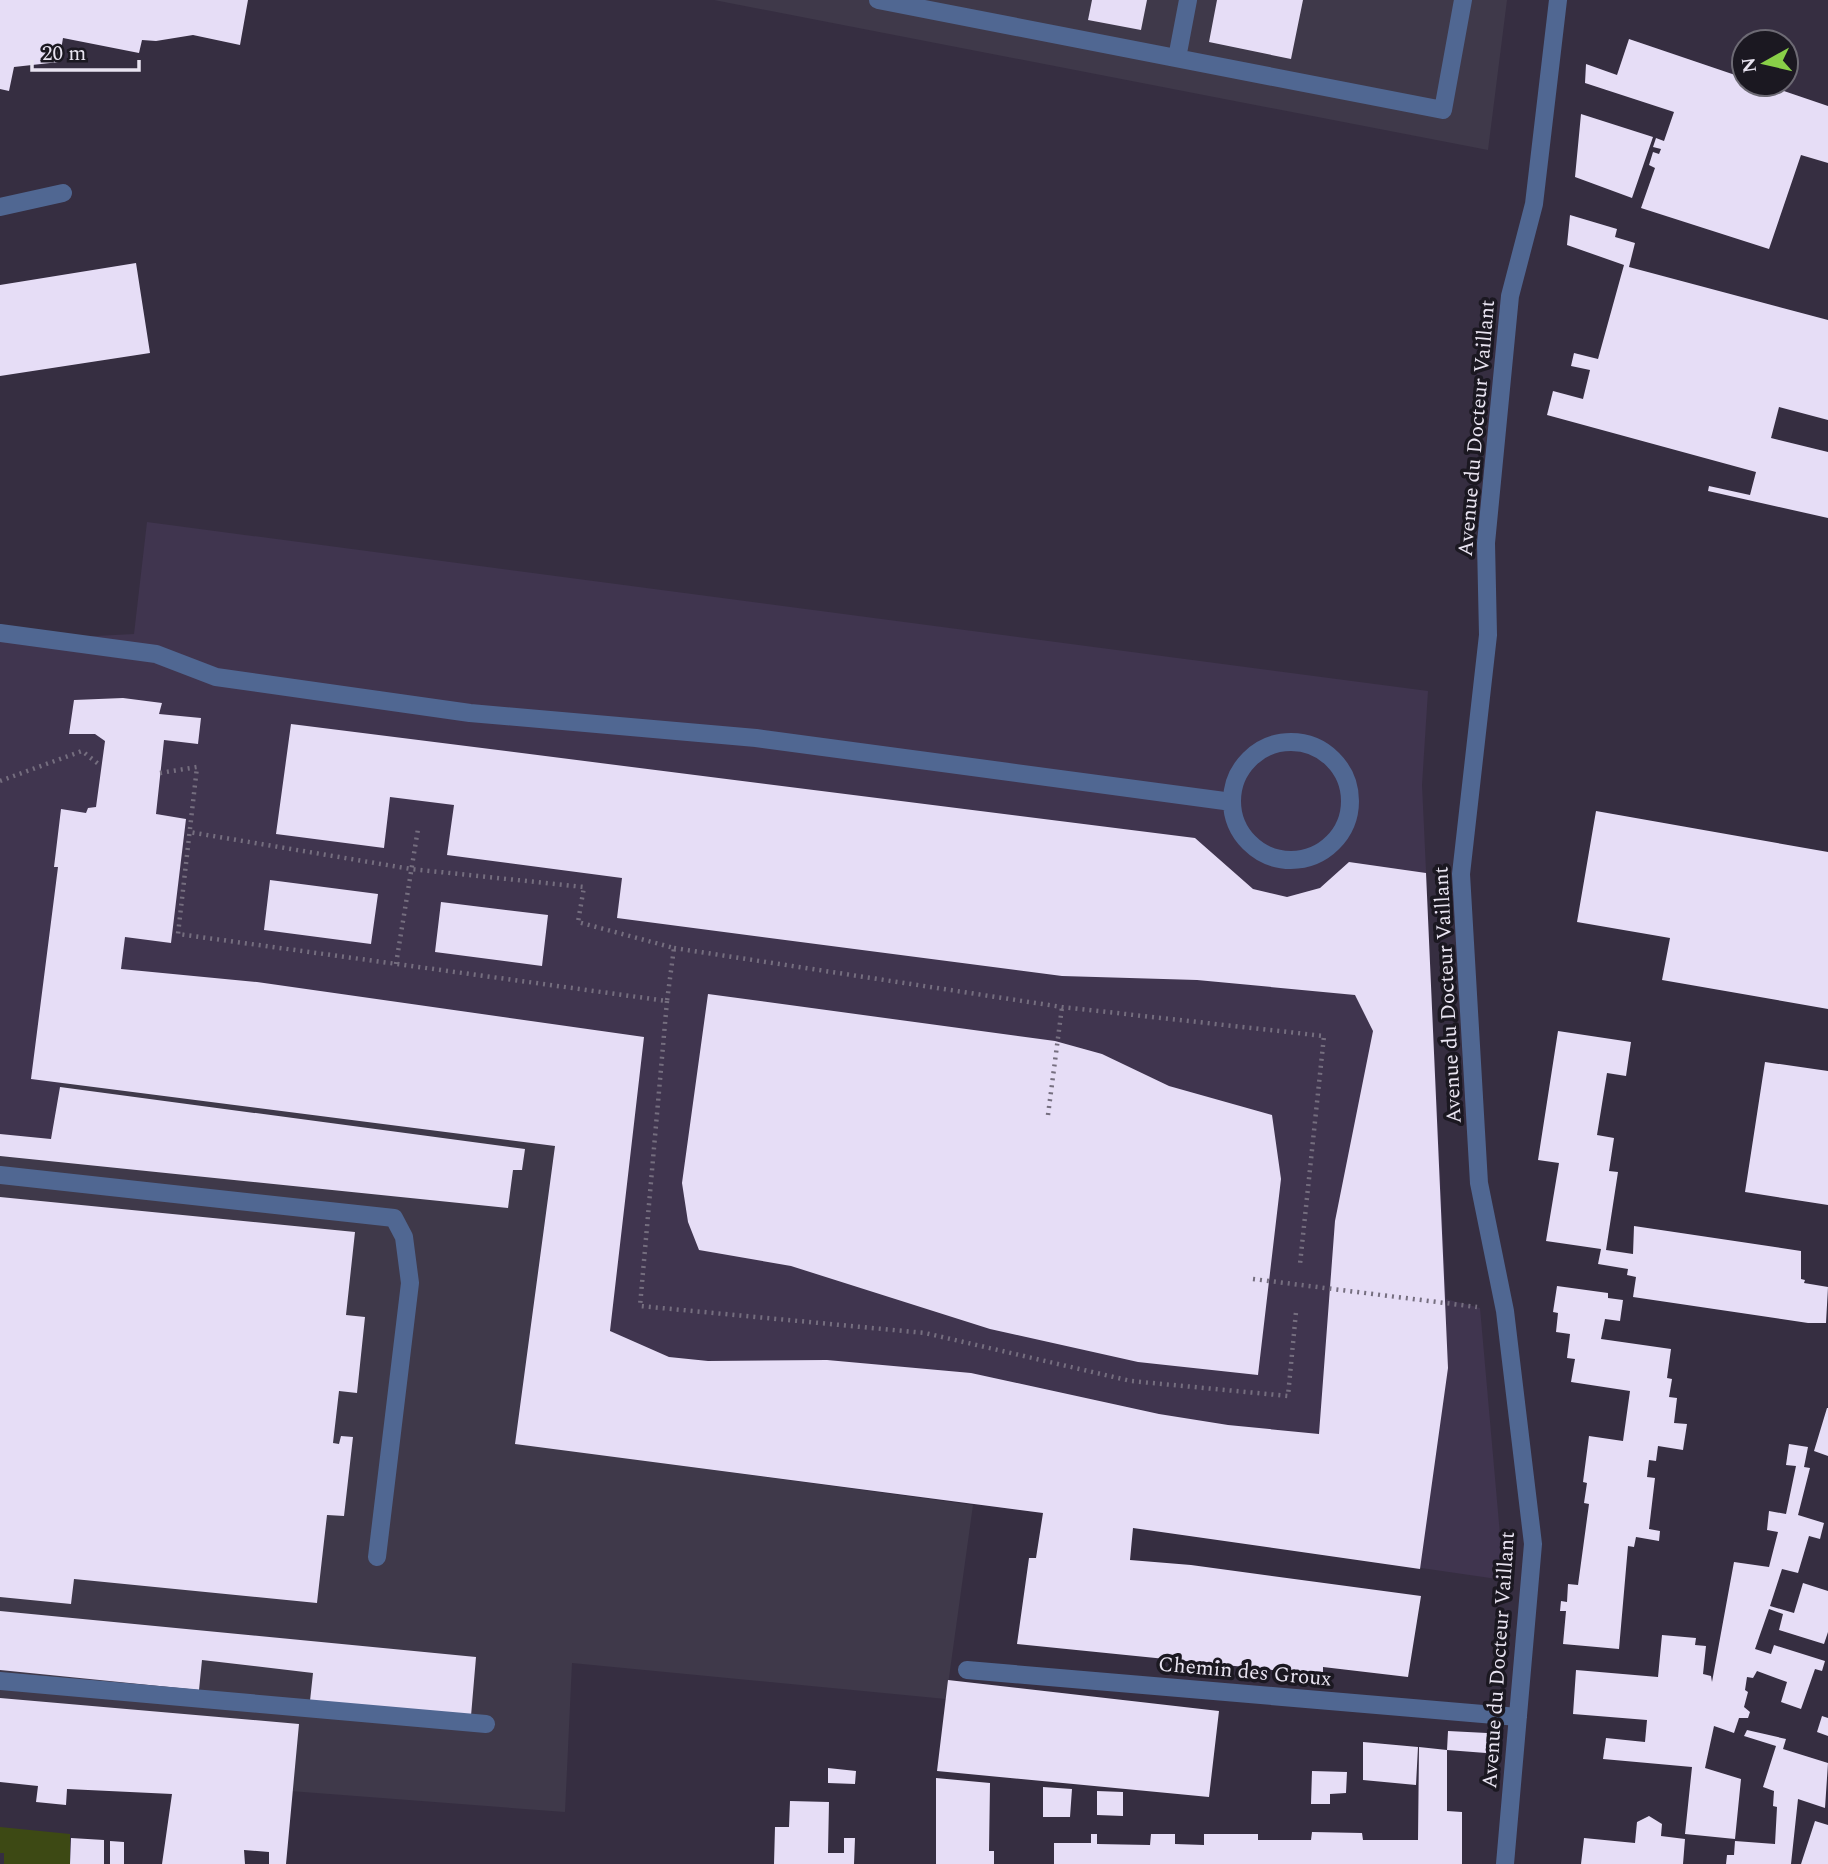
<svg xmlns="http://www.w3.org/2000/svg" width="1828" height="1864" viewBox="0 0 1828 1864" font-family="Spectral,serif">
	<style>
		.built { fill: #40354f }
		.industrial { fill: #3f394a }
		.green { fill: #3d4914 }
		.building { fill: #e6ddf6 }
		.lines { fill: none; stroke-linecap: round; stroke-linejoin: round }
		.path { stroke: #756e7f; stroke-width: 4.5; stroke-dasharray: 2 5; stroke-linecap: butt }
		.minor { stroke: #506792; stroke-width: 18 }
		.labels { text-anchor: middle; stroke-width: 7; stroke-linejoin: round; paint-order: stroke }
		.street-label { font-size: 21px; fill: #e9e4f1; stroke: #1b1821 }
	</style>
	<rect width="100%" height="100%" fill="#362e41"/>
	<path class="built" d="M147,522L1428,691L1422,785L1446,1299L1480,1308L1504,1580L1043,1513L515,1444L61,1082L51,1139L0,1134V641L134,634Z"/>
	<path class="industrial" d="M714,0H1507L1488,150Z
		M61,1082L555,1146L515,1443L973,1505L946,1699L572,1663L565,1812L0,1769V1135L51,1139Z"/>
	<path class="green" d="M0,1827L70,1834V1864H4V1853H0Z"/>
	<path class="building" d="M0,0H248L240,45L193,35L156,41L142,40L139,53L63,38L59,62L14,67L9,91L0,89Z
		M1092,0H1147L1141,30L1088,20Z
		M1217,0H1303L1291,59L1209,42Z
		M1629,39L1744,78V84H1763L1828,106V163L1801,155L1769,249L1641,208L1655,168L1649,165L1653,152L1659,154L1661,149L1653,147L1656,138L1664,141L1674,112L1585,83L1586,64L1617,75Z
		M1581,114L1653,137L1632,198L1575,177Z
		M1570,215L1617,229L1615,237L1635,243L1629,267L1828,320V420L1779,407L1771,438L1828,452V518L1708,491L1709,486L1750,495L1756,472L1547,415L1553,391L1583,399L1590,370L1571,366L1574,353L1598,359L1624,265L1567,245Z
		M136,263L150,353L0,376V285Z
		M123,698L162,703L159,714L201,718L198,744L164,740L156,814L186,819L171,943L125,937L121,969L257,982L644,1037L610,1331L669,1357L708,1361L827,1360L971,1373L1159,1414L1228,1425L1319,1434L1335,1221L1373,1031L1355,995L1197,980L1062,976L617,918L622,878L447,855L454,805L390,797L384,848L276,834L291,724L1195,838L1253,889L1287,897L1320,888L1349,862L1426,873L1448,1368L1420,1569L1133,1528L1130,1560L1191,1565L1421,1596L1408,1677L1323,1667V1675L1017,1644L1029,1558H1036L1043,1513L515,1444L555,1146L31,1079L58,867H54L61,809L86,813L88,808L96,807L105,741L95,734H69L74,700Z
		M1596,811L1828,852V1009L1662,980L1670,938L1577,922Z
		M270,880L378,894L371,944L264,930Z
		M441,902L548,915L542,966L435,952Z
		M708,994L1055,1041L1102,1054L1169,1086L1272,1115L1281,1179L1258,1375L1138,1362L990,1329L791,1266L699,1250L688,1222L682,1183Z
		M1558,1031L1631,1042L1626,1076L1607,1073L1597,1135L1614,1138L1609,1171L1618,1172L1606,1250L1633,1254L1634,1226L1801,1251V1279L1805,1280L1804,1283L1828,1287L1826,1323H1808L1633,1297L1636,1277L1627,1275L1628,1269L1598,1264L1601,1249L1546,1241L1559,1163L1538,1160Z
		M1765,1062L1828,1071V1205L1745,1192Z
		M60,1087L525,1149L522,1170H513L508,1208L0,1156V1134L51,1139Z
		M0,1197L355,1232L346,1315L365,1317L357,1393L339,1391L333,1443L339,1444L341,1436L353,1437L344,1516L327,1515L317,1603L74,1579L71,1604L0,1597Z
		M1557,1286L1608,1293V1298L1623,1300L1620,1321L1605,1319L1601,1339L1671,1349L1667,1378L1672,1379L1669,1397L1677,1398L1674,1423L1687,1424L1683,1450L1658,1446L1656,1461L1649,1460L1647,1477L1655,1478L1649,1529L1660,1531L1659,1541L1636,1537L1634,1547L1628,1546L1619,1649L1563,1644L1566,1611H1560L1561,1601L1567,1602L1568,1584L1578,1585L1589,1504L1584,1503L1587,1483L1583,1482L1589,1436L1623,1441L1630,1391L1571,1382L1575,1359L1567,1358L1570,1334L1556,1332L1558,1313L1553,1312Z
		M1827,1408H1828V1456L1814,1451Z
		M1789,1444L1808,1447L1804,1467L1810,1468L1798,1515L1824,1523L1820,1539L1809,1536L1798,1573L1782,1569L1770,1606L1794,1613L1803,1583L1828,1591V1632L1824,1644L1779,1630L1783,1614L1769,1609L1755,1649L1771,1654L1774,1645L1825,1661L1822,1671L1815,1669L1801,1709L1781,1702L1787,1682L1757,1671L1753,1678L1747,1677L1745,1690L1748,1692L1744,1707L1750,1712L1748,1718H1739L1734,1733L1714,1726L1705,1768L1741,1779L1735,1839L1685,1834L1692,1767L1603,1759L1606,1738L1645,1742L1647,1720L1573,1714L1576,1670L1658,1677L1662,1635L1696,1638L1695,1645L1706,1646L1703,1674L1711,1676L1712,1682L1734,1562L1769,1567L1778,1532L1767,1530L1769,1511L1786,1514L1796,1466L1786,1465Z
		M0,1611L476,1657L471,1716L310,1701L313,1673L202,1660L199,1690L0,1670Z
		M948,1680L1219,1711L1209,1797L937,1771Z
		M0,1698L299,1724L286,1864H269V1852L244,1850L245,1864H162L172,1794L67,1789L66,1805L36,1802L38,1786L0,1782Z
		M1822,1716L1828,1718V1736L1817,1732Z
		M1747,1730L1786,1739L1783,1749L1828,1763L1825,1808L1798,1799L1791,1864H1726L1727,1855H1734L1735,1841L1775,1844L1777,1807L1773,1806L1774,1791L1763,1787L1776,1746L1744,1736Z
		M1448,1731L1487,1733L1486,1753L1447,1750Z
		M1363,1742L1418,1747L1416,1785L1363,1780Z
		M1419,1747L1447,1750V1811L1462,1812V1864H1054V1843H1091V1834H1097V1844L1150,1845L1151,1834H1175V1844L1204,1845V1834H1258V1840H1311L1312,1832L1362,1833L1363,1840H1418Z
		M828,1768L856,1771L855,1784L828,1783Z
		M1312,1771L1347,1772L1346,1793L1330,1794V1804H1311Z
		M936,1778L990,1783L989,1851H994V1864H936Z
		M1043,1787L1072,1789L1070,1817H1043Z
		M1097,1791L1123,1792V1816L1097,1815Z
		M790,1801L829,1802L828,1853H844V1838H855L854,1864H774L775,1827H789Z
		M1649,1816L1662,1824L1661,1836L1685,1839L1683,1864H1581L1584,1838L1635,1843L1637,1822Z
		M1815,1821L1828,1825V1864H1801Z
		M71,1838L104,1840V1864H70Z
		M110,1841L124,1842V1864H110Z"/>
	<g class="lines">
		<path class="path" d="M160,773L197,767L178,934L667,1001L674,948L578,922L584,887L411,869L189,832
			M0,781L82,751L101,766
			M674,948L1062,1007L1324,1036L1300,1264
			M396,964L418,829
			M667,1001L640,1306L925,1333L1131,1381L1288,1396L1296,1312
			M1048,1115L1062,1007
			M1253,1279L1477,1307"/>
		<path class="minor" d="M878,0L1443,110L1463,0
			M1177,58L1188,0
			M0,207L63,193
			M0,633L156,654L216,677L470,713L756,738L1232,802
			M1232 801a59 59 0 1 1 118 0a59 59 0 1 1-118 0Z
			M0,1175L394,1218L404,1237L410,1283L377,1557
			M967,1670L1518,1717
			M0,1681L486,1724
			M1505,1864L1533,1544L1505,1311L1479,1183L1461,874L1488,635L1486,543L1510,296L1534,204L1558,0"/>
	</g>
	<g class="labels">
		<g class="street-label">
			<text transform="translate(1476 428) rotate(-85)" y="7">Avenue du Docteur Vaillant</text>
			<text transform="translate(1447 995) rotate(-93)" y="7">Avenue du Docteur Vaillant</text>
			<text transform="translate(1498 1660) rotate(-86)" y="7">Avenue du Docteur Vaillant</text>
			<text transform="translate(1245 1671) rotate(5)" y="7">Chemin des Groux</text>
		</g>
	</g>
	<g transform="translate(1765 63) rotate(262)"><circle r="33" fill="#1b1821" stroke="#6d6a74" stroke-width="2"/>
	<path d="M0-5L12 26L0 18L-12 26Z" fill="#89cf48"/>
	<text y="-10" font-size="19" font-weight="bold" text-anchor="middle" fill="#e9e4f1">N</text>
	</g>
	<path d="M32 60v10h107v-10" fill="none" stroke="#e9e4f1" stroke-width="3.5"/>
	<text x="42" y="60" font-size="21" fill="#e9e4f1" stroke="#1b1821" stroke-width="5" paint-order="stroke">20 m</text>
</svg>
